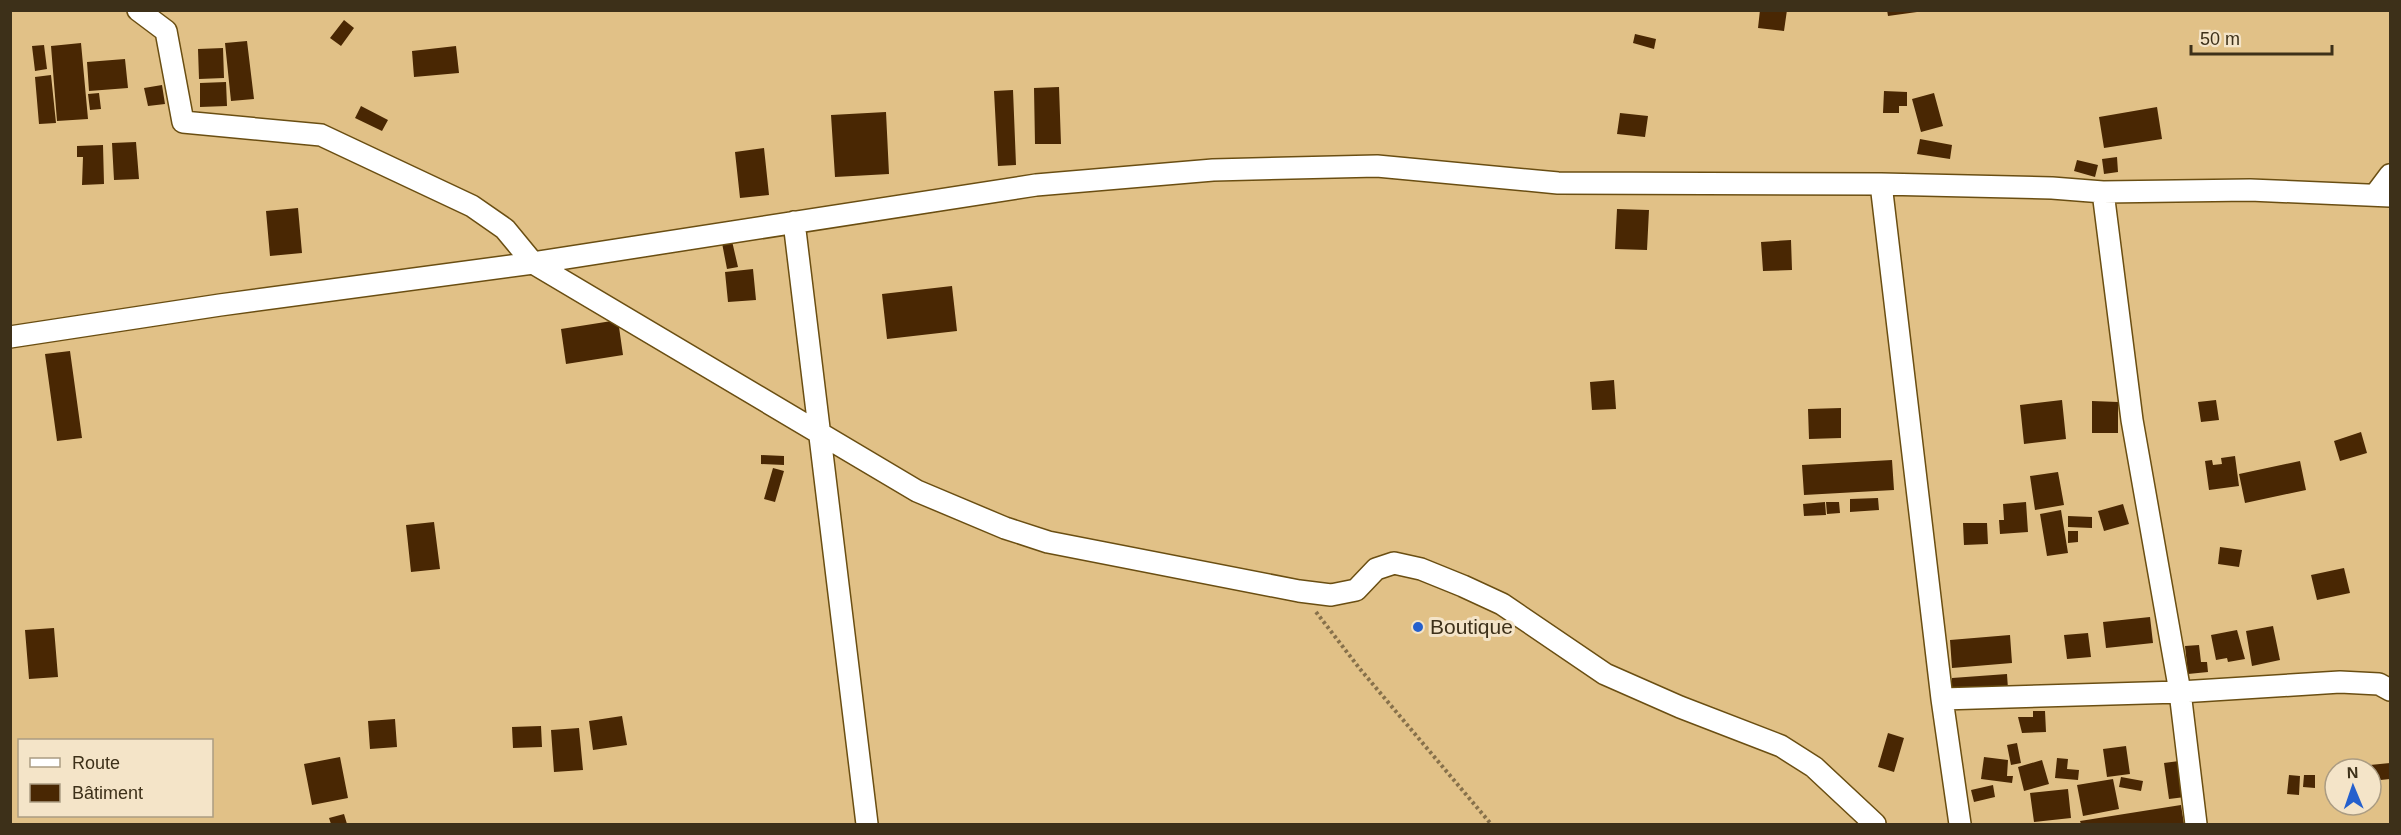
<svg xmlns="http://www.w3.org/2000/svg" width="2401" height="835" viewBox="0 0 2401 835" font-family="Helvetica,sans-serif">
	<style>
		.building { fill: #492703 }
		.lines { fill: none; stroke-linecap: round; stroke-linejoin: round }
		.minor-casing { stroke: #6a4e12; stroke-width: 24 }
		.path { stroke: #87714b; stroke-width: 4; stroke-dasharray: 3 3; stroke-linecap: butt }
		.minor { stroke: #fff; stroke-width: 21 }
		.poi-dot { fill: #2560cd; stroke: #f4e4c8; stroke-width: 2 }
		.labels { text-anchor: middle; stroke-width: 6; stroke-linejoin: round; paint-order: stroke }
		.poi-label { font-size: 21px; fill: #3d3019; stroke: #f4e4c8; text-anchor: start }
	</style>
	<rect width="100%" height="100%" fill="#e1c187"/>
	<path class="building" d="M1760,10H1787L1784,31L1758,28Z
		M1887,10H1917V12L1888,16Z
		M344,20L354,28L341,46L330,38Z
		M1635,34L1656,39L1654,49L1633,43Z
		M247,41L254,99L231,101L225,43Z
		M81,43L88,119L57,121L51,46Z
		M44,45L47,69L35,71L32,46Z
		M456,46L459,73L414,77L412,51Z
		M223,48L224,78L199,79L198,49Z
		M125,59L128,88L89,91L87,62Z
		M51,75L56,123L39,124L35,77Z
		M226,82L227,106L200,107V83Z
		M162,85L165,104L148,106L144,88Z
		M1059,87L1061,144H1035L1034,88Z
		M1013,90L1016,165L998,166L994,91Z
		M1884,91L1907,92V106H1899V113H1883Z
		M99,93L101,109L90,110L88,94Z
		M1934,93L1943,126L1921,132L1912,99Z
		M361,106L388,120L382,131L355,118Z
		M2157,107L2162,139L2104,148L2099,117Z
		M886,112L889,174L835,177L831,115Z
		M1620,113L1648,116L1645,137L1617,134Z
		M1920,139L1952,145L1950,159L1917,154Z
		M136,142L139,179L114,180L112,143Z
		M103,145L104,184L82,185L83,157H77V146Z
		M764,148L769,195L740,198L735,152Z
		M2117,157L2118,172L2104,174L2102,159Z
		M2077,160L2098,165L2095,177L2074,171Z
		M298,208L302,253L270,256L266,211Z
		M1617,209L1649,210L1647,250L1615,249Z
		M1791,240L1792,270L1763,271L1761,242Z
		M732,241L738,267L727,269L722,243Z
		M753,269L756,300L728,302L725,272Z
		M952,286L957,331L887,339L882,294Z
		M618,320L623,355L566,364L561,329Z
		M70,351L82,438L57,441L45,354Z
		M1614,380L1616,409L1592,410L1590,382Z
		M2062,400L2066,439L2024,444L2020,405Z
		M2216,400L2219,420L2201,422L2198,402Z
		M2092,401L2118,402V433H2092Z
		M1841,408V438L1809,439L1808,409Z
		M2361,432L2367,453L2340,461L2334,441Z
		M761,455L784,456V465L761,464Z
		M2235,456L2239,486L2209,490L2205,461L2212,460L2213,465L2222,464L2221,458Z
		M1892,460L1894,490L1804,495L1802,465Z
		M2300,461L2306,490L2245,503L2239,474Z
		M773,468L784,471L775,502L764,499Z
		M2058,472L2064,505L2035,510L2030,476Z
		M1878,498L1879,510L1850,512V499Z
		M1825,502L1826,515L1804,516L1803,504Z
		M1826,502H1839L1840,513L1827,514Z
		M2026,502L2028,532L2000,534L1999,520H2004L2003,504Z
		M2123,504L2129,524L2104,531L2098,511Z
		M2061,510L2068,553L2047,556L2040,514Z
		M2068,516L2092,517V528L2068,527Z
		M434,522L440,569L411,572L406,525Z
		M1963,523H1987L1988,544L1964,545Z
		M2068,531H2078V542L2068,543Z
		M2220,547L2242,550L2239,567L2218,564Z
		M2344,568L2350,593L2317,600L2311,575Z
		M2150,617L2153,643L2106,648L2103,622Z
		M2273,626L2280,660L2252,666L2246,631Z
		M54,628L58,677L29,679L25,630Z
		M2237,630L2245,659L2228,662L2227,658L2216,660L2211,635Z
		M2088,633L2091,657L2067,659L2064,635Z
		M2010,635L2012,663L1952,668L1950,640Z
		M2199,645L2201,662H2207L2208,672L2188,674L2185,646Z
		M2007,674L2008,689L1952,693V678Z
		M2033,711H2045L2046,732L2022,733L2018,717H2033Z
		M622,716L627,745L593,750L589,721Z
		M395,719L397,747L370,749L368,721Z
		M541,726L542,747L513,748L512,727Z
		M579,728L583,770L554,772L551,730Z
		M1888,733L1904,738L1894,772L1878,767Z
		M2017,743L2021,763L2011,765L2007,745Z
		M2126,746L2130,774L2107,777L2103,749Z
		M340,757L348,798L312,805L304,764Z
		M1984,757L2008,760L2007,776H2013L2012,783L1981,779Z
		M2057,758L2068,759L2067,769L2079,770L2078,780L2055,778Z
		M2042,760L2049,784L2024,791L2018,767Z
		M2179,761L2185,797L2169,799L2164,763Z
		M2390,763V779L2371,781V769H2361L2360,766Z
		M2289,775L2300,776L2299,795L2287,794Z
		M2304,775H2315V788L2303,787Z
		M2121,777L2143,781L2141,791L2119,787Z
		M2113,779L2119,809L2083,816L2077,785Z
		M1993,785L1995,797L1974,802L1971,790Z
		M2068,789L2071,818L2034,822L2030,793Z
		M2181,805L2184,824H2081L2080,821Z
		M344,814L347,824H331L329,818Z"/>
	<g class="lines">
		<g class="minor-casing">
			<path id="minor" d="M138,10L166,31L183,122L321,135L472,206L505,229L533,263L917,491L1005,528L1048,542L1299,591L1331,595L1356,590L1376,569L1394,563L1421,569L1463,586L1502,604L1605,674L1680,707L1781,746L1814,767L1875,824
				M1881,184L2052,188L2103,192L2250,190L2390,196
				M2103,192L2132,420L2180,692L2196,824
				M2375,195L2390,175
				M794,222L867,824
				M10,337L220,305L533,263L1036,185L1213,170L1377,166L1558,183L1881,184L1942,699L1960,824
				M1942,699L2180,692L2340,682L2379,684L2390,690"/>
		</g>
		<path class="path" d="M1316,612L1360,669L1491,824"/>
		<use href="#minor" class="minor"/>
	</g>
	<circle class="poi-dot" cx="1418" cy="627" r="6"/>
	<g class="labels">
		<g class="poi-label">
			<text x="1430" y="634">Boutique</text>
		</g>
	</g>
	<rect width="2401" height="835" fill="none" stroke="#3d3019" stroke-width="24"/>
	<rect x="18" y="739" width="195" height="78" fill="#f4e4c8" stroke="#ab9c82" stroke-width="1.5"/>
	<rect x="30" y="758" width="30" height="9" fill="#ffffff" stroke="#ab9c82" stroke-width="1.5"/>
	<text x="72" y="769" font-size="18" fill="#3d3019">Route</text>
	<rect x="30" y="784" width="30" height="18" fill="#492703" stroke="#ab9c82" stroke-width="1.5"/>
	<text x="72" y="799" font-size="18" fill="#3d3019">Bâtiment</text>
	<g transform="translate(2353 787) rotate(358)"><circle r="28" fill="#f4e4c8" stroke="#ab9c82" stroke-width="1.5"/>
	<path d="M0-4.5L10 22L0 15L-10 22Z" fill="#2560cd"/>
	<text y="-9" font-size="16" font-weight="bold" text-anchor="middle" fill="#3d3019">N</text>
	</g>
	<path d="M2191 45v9h141v-9" fill="none" stroke="#3d3019" stroke-width="3"/>
	<text x="2200" y="45" font-size="18" fill="#3d3019" stroke="#f4e4c8" stroke-width="4.5" paint-order="stroke">50 m</text>
</svg>
